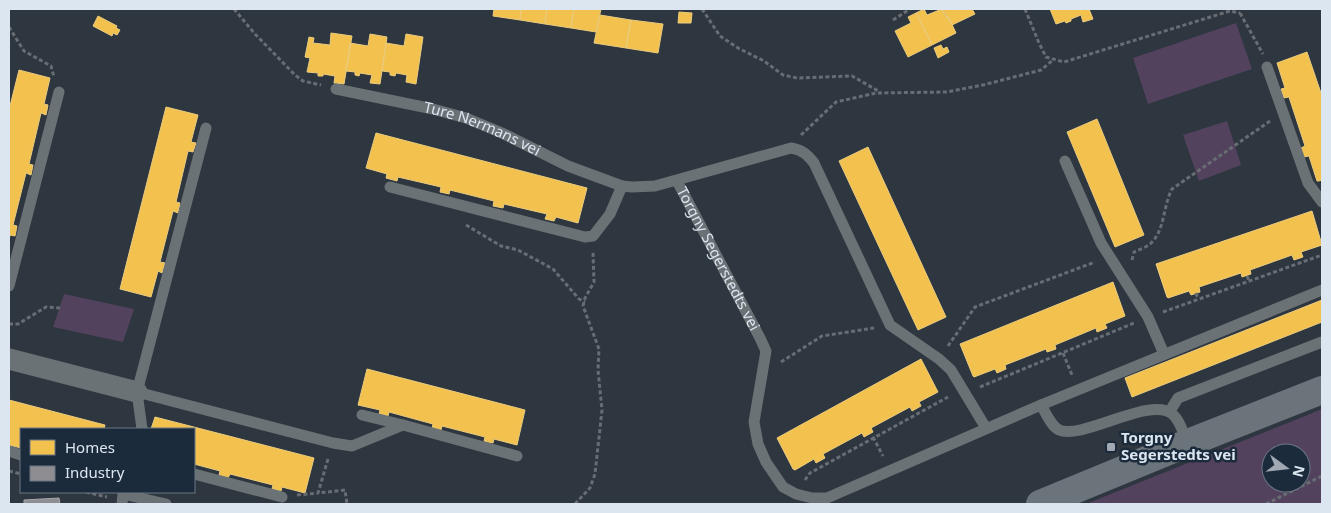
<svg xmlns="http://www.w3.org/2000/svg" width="1331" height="513" viewBox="0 0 1331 513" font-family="'Noto Sans',sans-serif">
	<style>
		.green { fill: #53425e; fill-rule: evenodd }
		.homes { fill: #f2c14e; stroke: #ebcc7f }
		.industry { fill: #8d8d92; stroke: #a5a8ae }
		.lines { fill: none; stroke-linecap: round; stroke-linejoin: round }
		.path { stroke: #676d73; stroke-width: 3; stroke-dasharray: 4 2.5; stroke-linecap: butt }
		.service { stroke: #6a7275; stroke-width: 11 }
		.minor { stroke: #6a7275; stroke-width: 21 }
		.secondary { stroke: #6b747a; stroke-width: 28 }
		.poi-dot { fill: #9fa8b3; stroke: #1c2b3c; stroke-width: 2 }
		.labels { text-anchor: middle; stroke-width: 5; stroke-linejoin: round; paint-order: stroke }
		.street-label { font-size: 15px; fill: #dce6f1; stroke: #1c2b3c }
		.poi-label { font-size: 15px; font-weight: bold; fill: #dce6f1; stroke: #1c2b3c; text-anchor: start }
	</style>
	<rect width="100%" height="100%" fill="#2e363f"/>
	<path class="green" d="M1236,23L1252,69L1148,104L1133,58Z
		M1227,121L1241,165L1199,181L1183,135Z
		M64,294L134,309L123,342L53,327Z
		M1322,409V504H1086L1310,414ZM1271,453H1301V483H1271Z"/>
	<path class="homes" d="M494,9H521L520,20L493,16Z
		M521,9H547L545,24L520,20Z
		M547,9H574L571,28L545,24Z
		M574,9H601L596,32L571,28Z
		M924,9L927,15L942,9L946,17L948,16L956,33L932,45L916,13Z
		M942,9H972L975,14L952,25Z
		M1050,9H1089L1093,19L1083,22L1081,15L1071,19V21L1066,23L1065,21L1056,24Z
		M679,12L692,13L691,23H678Z
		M916,13L932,45L908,57L895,31L911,23L908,17Z
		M600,15L631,20L626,48L594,43Z
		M98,16L117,26L116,28L120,30L117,35L113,33L112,36L93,26Z
		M631,20L663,24L658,53L626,48Z
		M331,33L352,36L344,84L334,83L335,76L323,74V76H318V73L307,72L310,58L305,57L309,37L314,38L313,43L330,45Z
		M370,34L387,37L380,84L370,83L372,75L360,73L359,76L355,75V72L346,71L350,43L368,46Z
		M406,34L423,37L416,84L406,82L407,75L396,73L395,76L390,75V72L382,71L386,43L404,46Z
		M941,45L943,49L947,47L949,52L938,58L934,48Z
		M1307,52L1322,96V180L1319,181H1317L1309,156L1304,157L1301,148L1305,146L1289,97L1284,98L1281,89L1285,88L1277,63Z
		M19,70L50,78L44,104L48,105L46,115L41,113L29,164L33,165L31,175L26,173L13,225L17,226L15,236L10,235L9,241V110Z
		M166,107L198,115L191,142L196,143L193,152L188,151L176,202L180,203L178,213L173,211L160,262L165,263L162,273L158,271L151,297L120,289Z
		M1097,119L1144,235L1115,247L1067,132Z
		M376,133L587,188L578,223L556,217L554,221L545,219L547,214L504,204L503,208L493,206L494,201L450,190L449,194L440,192L441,187L398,177L397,181L386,178L387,174L366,168Z
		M868,147L946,317L918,330L839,161Z
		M1312,211L1322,245L1301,252L1303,257L1294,260L1292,255L1250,270L1251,274L1242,277L1241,273L1199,287L1200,292L1191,295L1189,291L1168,298L1167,297L1156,264Z
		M1113,282L1125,316L1105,324L1107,328L1097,332L1096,328L1055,345L1056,349L1047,352L1046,349L1005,365L1006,369L997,373L995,369L974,377L973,376L960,344Z
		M1322,300V322L1132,397L1125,378Z
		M921,359L938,392L919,402L921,406L912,411L910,407L871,428L873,432L864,437L862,433L823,454L825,458L816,463L814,459L795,470L793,469L777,438Z
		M367,369L525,410L517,445L494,439L493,443L488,442L484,441L485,437L442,426L441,430L432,428L433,424L389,412L388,416L379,414L380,410L358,405Z
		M9,400L105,425L104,429H21V448L9,445Z
		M155,417L314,458L305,493L282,487L281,491L272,489L273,485L230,474L228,478L219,475L220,471L194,464V429H151Z"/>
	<path class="industry" d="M59,498L60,504H24V500Z"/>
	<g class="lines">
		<path class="path" d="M234,9L255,34L295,75L303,81L321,85
			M702,9L720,36L738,48L764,61L783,75L797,78L852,76L880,92
			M1025,9L1039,43L1046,57L1064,62L1230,11L1240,13
			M1240,13L1263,54
			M893,20L910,9
			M9,27L24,51L51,66L54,77
			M801,135L836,102L876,93L947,92L983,85L1041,70L1053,60
			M466,225L501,246L518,250L553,269L579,299L585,302
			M1132,260L1134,252C1140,249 1148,247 1152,242C1165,229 1163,206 1172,189L1270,121
			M1247,276L1249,281
			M1196,293L1198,299
			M1163,312L1322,255
			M9,324H18L46,307L60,308
			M948,346L975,307L1095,262
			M1063,353L1072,375
			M781,362L822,336L874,328
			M980,387L1134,323
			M873,437L883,456
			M328,459L318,493L345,490L347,504
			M9,471L21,474
			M805,480L810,473L948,397
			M86,492L107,497
			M297,495L318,493
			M575,504L590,488L595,474L602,410L598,370L599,349L583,306L585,298L594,282L593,252
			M1266,504L1322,476"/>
		<g class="service">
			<path d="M1267,67L1308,183L1322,202"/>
			<path id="s1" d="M336,89L433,109L466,118L502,133L568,166L622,186"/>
			<path d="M1065,161L1101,243L1148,317L1164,354"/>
			<path id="s2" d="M677,181L760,338L766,351L754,422L758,444L766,462L783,487L796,494L812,498H827L1041,405C1046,413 1051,426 1059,430C1082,440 1149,397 1171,413C1180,419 1183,434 1188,443"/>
			<path d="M390,187L585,237L593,236L610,214L622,186L632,187L655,186L791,148C802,150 807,154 814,163L890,325L939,359L951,370L986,428"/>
			<path d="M9,286L59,92"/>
			<path d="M137,392L333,443L352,446L403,425L517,456"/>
			<path d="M1041,405L1322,290"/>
			<path d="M1170,411L1178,398L1322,342"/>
			<path d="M362,415L403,425"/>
			<path d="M142,429L137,392L206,128"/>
			<path d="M9,451L21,455"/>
			<path d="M194,474L282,497"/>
			<path d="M122,504L123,494L166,504"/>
		</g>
		<path class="minor" d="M9,359L137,392"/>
		<path class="secondary" d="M1040,504L1188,443L1322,390"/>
	</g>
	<rect class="poi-dot" x="1106" y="442" width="10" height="10" rx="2.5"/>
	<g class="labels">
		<g class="street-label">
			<text dy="5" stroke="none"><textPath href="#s1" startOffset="152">Ture Nermans vei</textPath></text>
			<text dy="5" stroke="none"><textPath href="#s2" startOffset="88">Torgny Segerstedts vei</textPath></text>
		</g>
		<g class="poi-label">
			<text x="1121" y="443">Torgny<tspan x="1121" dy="17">Segerstedts vei</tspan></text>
		</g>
	</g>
	<rect width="1331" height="513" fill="none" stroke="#dce6f1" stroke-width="20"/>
	<rect x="20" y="428" width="175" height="65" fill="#1c2b3c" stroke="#697684"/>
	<rect x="30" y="440" width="25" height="15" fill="#f2c14e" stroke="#697684"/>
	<text x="65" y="453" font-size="15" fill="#dce6f1">Homes</text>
	<rect x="30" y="466" width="25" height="15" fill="#8d8d92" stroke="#697684"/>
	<text x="65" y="478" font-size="15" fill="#dce6f1">Industry</text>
	<g transform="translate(1286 468) rotate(105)"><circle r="24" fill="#1c2b3c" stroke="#697684"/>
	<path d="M0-4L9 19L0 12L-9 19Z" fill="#9fa8b3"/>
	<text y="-8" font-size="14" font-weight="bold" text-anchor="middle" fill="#dce6f1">N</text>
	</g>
</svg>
